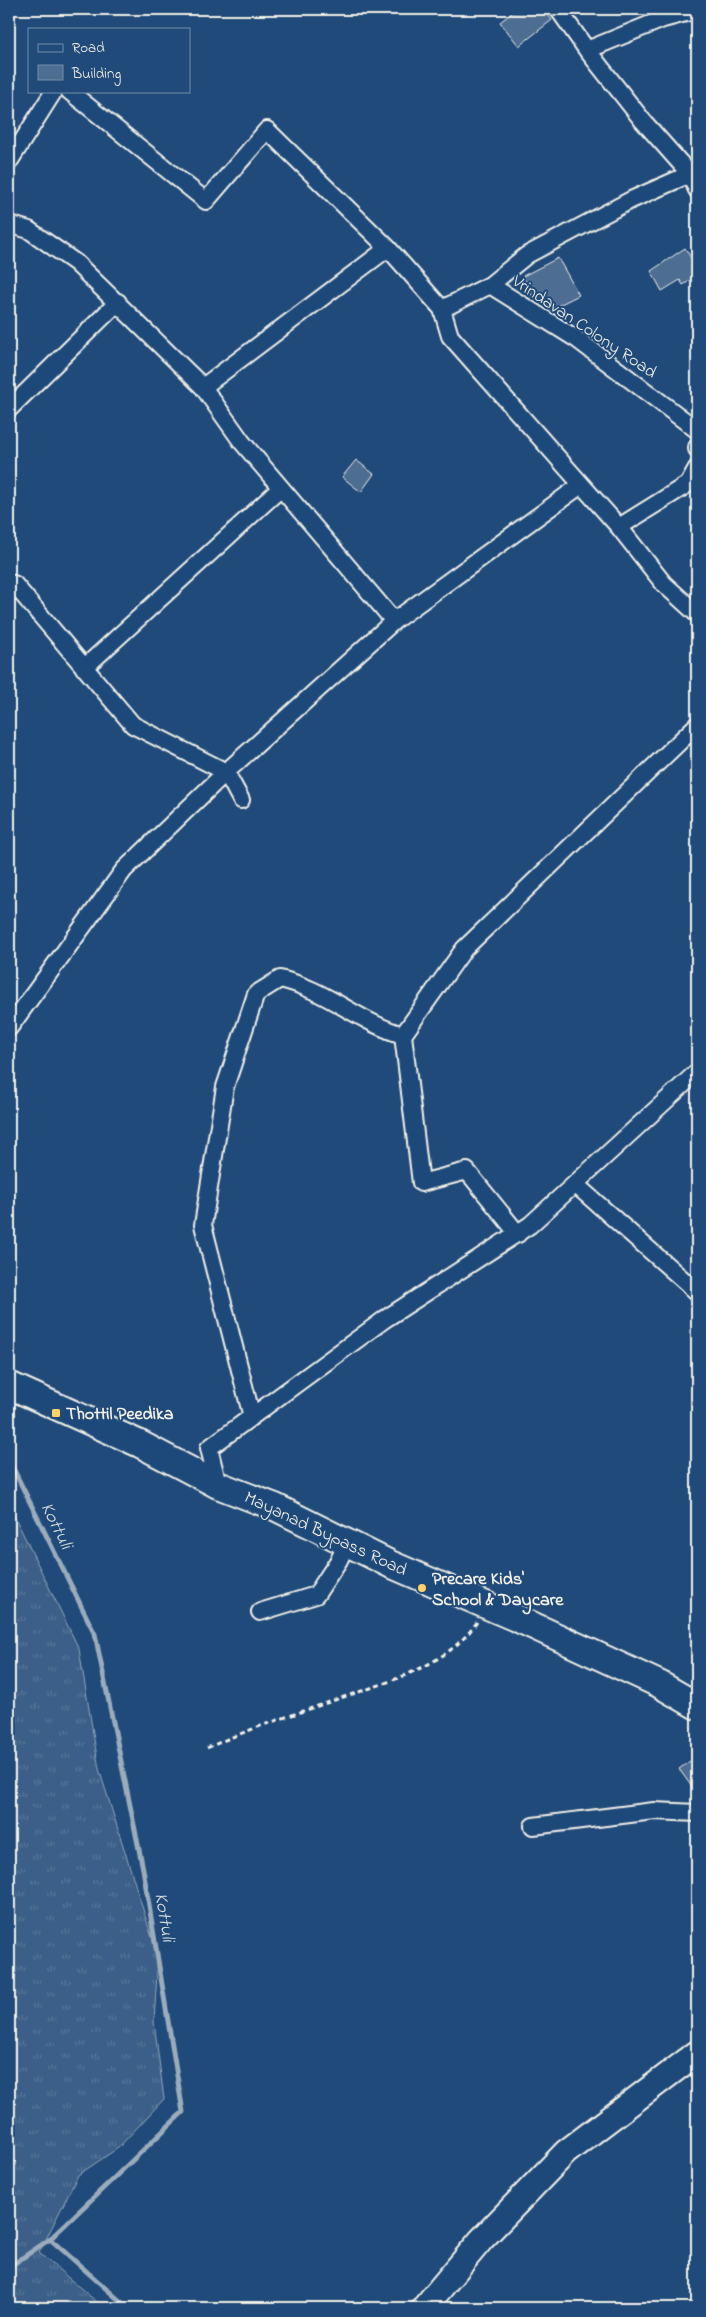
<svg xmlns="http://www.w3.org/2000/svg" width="706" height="2317" viewBox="0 0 706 2317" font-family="'Indie Flower',sans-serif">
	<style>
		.grass { fill: url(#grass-tufts); stroke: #97a8b8 }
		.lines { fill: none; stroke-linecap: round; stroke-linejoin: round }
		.stream { stroke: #9cacbb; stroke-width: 5 }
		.building { fill: #4d6e92; stroke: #f4f1e8 }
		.street-casing { stroke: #f4f1e8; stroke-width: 20 }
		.secondary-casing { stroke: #f4f1e8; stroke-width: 28 }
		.primary-casing { stroke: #f4f1e8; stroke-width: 30 }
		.path { stroke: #f4f1e8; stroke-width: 3; stroke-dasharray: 5 4; stroke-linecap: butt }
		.street { stroke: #1f4a7a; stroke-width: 16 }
		.secondary { stroke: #1f4a7a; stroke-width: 24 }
		.primary { stroke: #1f4a7a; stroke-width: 26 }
		.poi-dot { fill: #ffd166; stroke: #1f4a7a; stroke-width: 2 }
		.labels { text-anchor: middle; stroke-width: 4; stroke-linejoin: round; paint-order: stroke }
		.street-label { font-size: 18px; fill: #f4f1e8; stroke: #1f4a7a }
		.poi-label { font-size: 18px; font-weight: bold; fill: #f4f1e8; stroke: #1f4a7a; text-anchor: start }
		.water-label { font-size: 19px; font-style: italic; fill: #dee0dd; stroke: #1f4a7a }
	</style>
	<defs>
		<pattern id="grass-tufts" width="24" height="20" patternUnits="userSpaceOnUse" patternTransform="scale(1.25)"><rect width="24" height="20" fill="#3a5f88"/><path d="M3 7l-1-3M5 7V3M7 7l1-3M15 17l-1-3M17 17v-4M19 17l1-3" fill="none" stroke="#577699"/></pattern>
	</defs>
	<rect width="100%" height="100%" fill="#1f4a7a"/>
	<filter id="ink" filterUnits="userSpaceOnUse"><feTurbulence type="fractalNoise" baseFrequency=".02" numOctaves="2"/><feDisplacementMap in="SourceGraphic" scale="10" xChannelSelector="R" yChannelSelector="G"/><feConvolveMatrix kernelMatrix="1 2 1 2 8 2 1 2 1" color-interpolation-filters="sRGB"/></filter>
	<g filter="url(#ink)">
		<path class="grass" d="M9,1505L79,1649L99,1769L158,1957L154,2022L164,2099L118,2148L78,2175L39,2253L104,2308H9Z"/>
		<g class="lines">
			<path class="stream" d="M9,1460L95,1634L143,1869L183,2112L50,2239L128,2308
				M9,2267L50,2239"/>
		</g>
		<path class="building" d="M517,9H543L552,20L519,46L500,22Z
			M685,248L697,268V276L683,285L680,280L662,291L651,271Z
			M558,258L579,295L549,310L541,293L532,296L523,276Z
			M356,460L374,474L361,492L342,477Z
			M697,1756V1794L679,1769Z"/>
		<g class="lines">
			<g class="street-casing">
				<path id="street" d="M558,9L587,50
					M697,10L663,19L587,50L643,121L690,174L631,200L527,255L490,285L578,340L697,430
					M69,91L206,201L267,130L388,248
					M9,162L54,91
					M690,174L697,190
					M9,224L29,230L76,263L203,387L388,248L442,309
					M490,285L442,309L450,336L619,527L664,584L697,614
					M203,387L242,442L394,621
					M9,409L118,302
					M697,447V449
					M619,527L688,484L697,468
					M9,583L14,584L133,725L226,772L241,800
					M84,668L281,488
					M9,1028L124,870L226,772L394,621L581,485
					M403,1035L421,1183L467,1171L518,1234
					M575,1184L697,1292
					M252,1417L203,1225L225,1087L256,994L280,979C325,989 360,1023 403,1035L464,949L697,725
					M218,1485L209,1448L385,1319L530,1225L697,1072
					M260,1612L316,1595L339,1560L347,1543
					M533,1826L654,1811L697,1813"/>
			</g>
			<g class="secondary-casing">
				<path id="secondary" d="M424,2308L481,2240L566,2152L697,2053"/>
			</g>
			<g class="primary-casing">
				<path id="primary" d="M9,1385L140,1444L218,1485L275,1507L390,1564L523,1621L659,1684L697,1706"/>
			</g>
			<path class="path" d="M207,1748C248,1729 290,1716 332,1701C383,1683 445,1669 477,1622"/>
			<use href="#street" class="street"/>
			<use href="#secondary" class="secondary"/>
			<use href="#primary" class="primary"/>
		</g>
	</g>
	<g class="poi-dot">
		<rect x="51" y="1408" width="10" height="10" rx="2.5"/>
		<circle cx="422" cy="1588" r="5"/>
	</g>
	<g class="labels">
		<g class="street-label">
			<text transform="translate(585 326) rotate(34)" y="6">Vrindavan Colony Road</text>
			<text transform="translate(326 1533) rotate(25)" y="6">Mayanad Bypass Road</text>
		</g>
		<g class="poi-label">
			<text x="66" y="1419">Thottil Peedika</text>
			<text x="432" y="1584">Precare Kids'<tspan x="432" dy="21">School &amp; Daycare</tspan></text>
		</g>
		<g class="water-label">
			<text transform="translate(58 1525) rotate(64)" y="7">Kottuli</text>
			<text transform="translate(166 1917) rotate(81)" y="7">Kottuli</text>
		</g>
	</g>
	<rect width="706" height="2317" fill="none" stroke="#1f4a7a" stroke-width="30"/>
	<rect x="15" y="15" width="676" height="2287" fill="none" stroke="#f4f1e8" stroke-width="2" filter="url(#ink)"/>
	<rect x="28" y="28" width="162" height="65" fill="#1f4a7a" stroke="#748da6"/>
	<rect x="38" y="44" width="25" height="8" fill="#1f4a7a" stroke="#748da6"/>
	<text x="72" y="52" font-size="15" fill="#f4f1e8">Road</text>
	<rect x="38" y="65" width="25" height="15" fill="#4d6e92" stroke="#748da6"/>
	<text x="72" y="78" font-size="15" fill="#f4f1e8">Building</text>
</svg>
